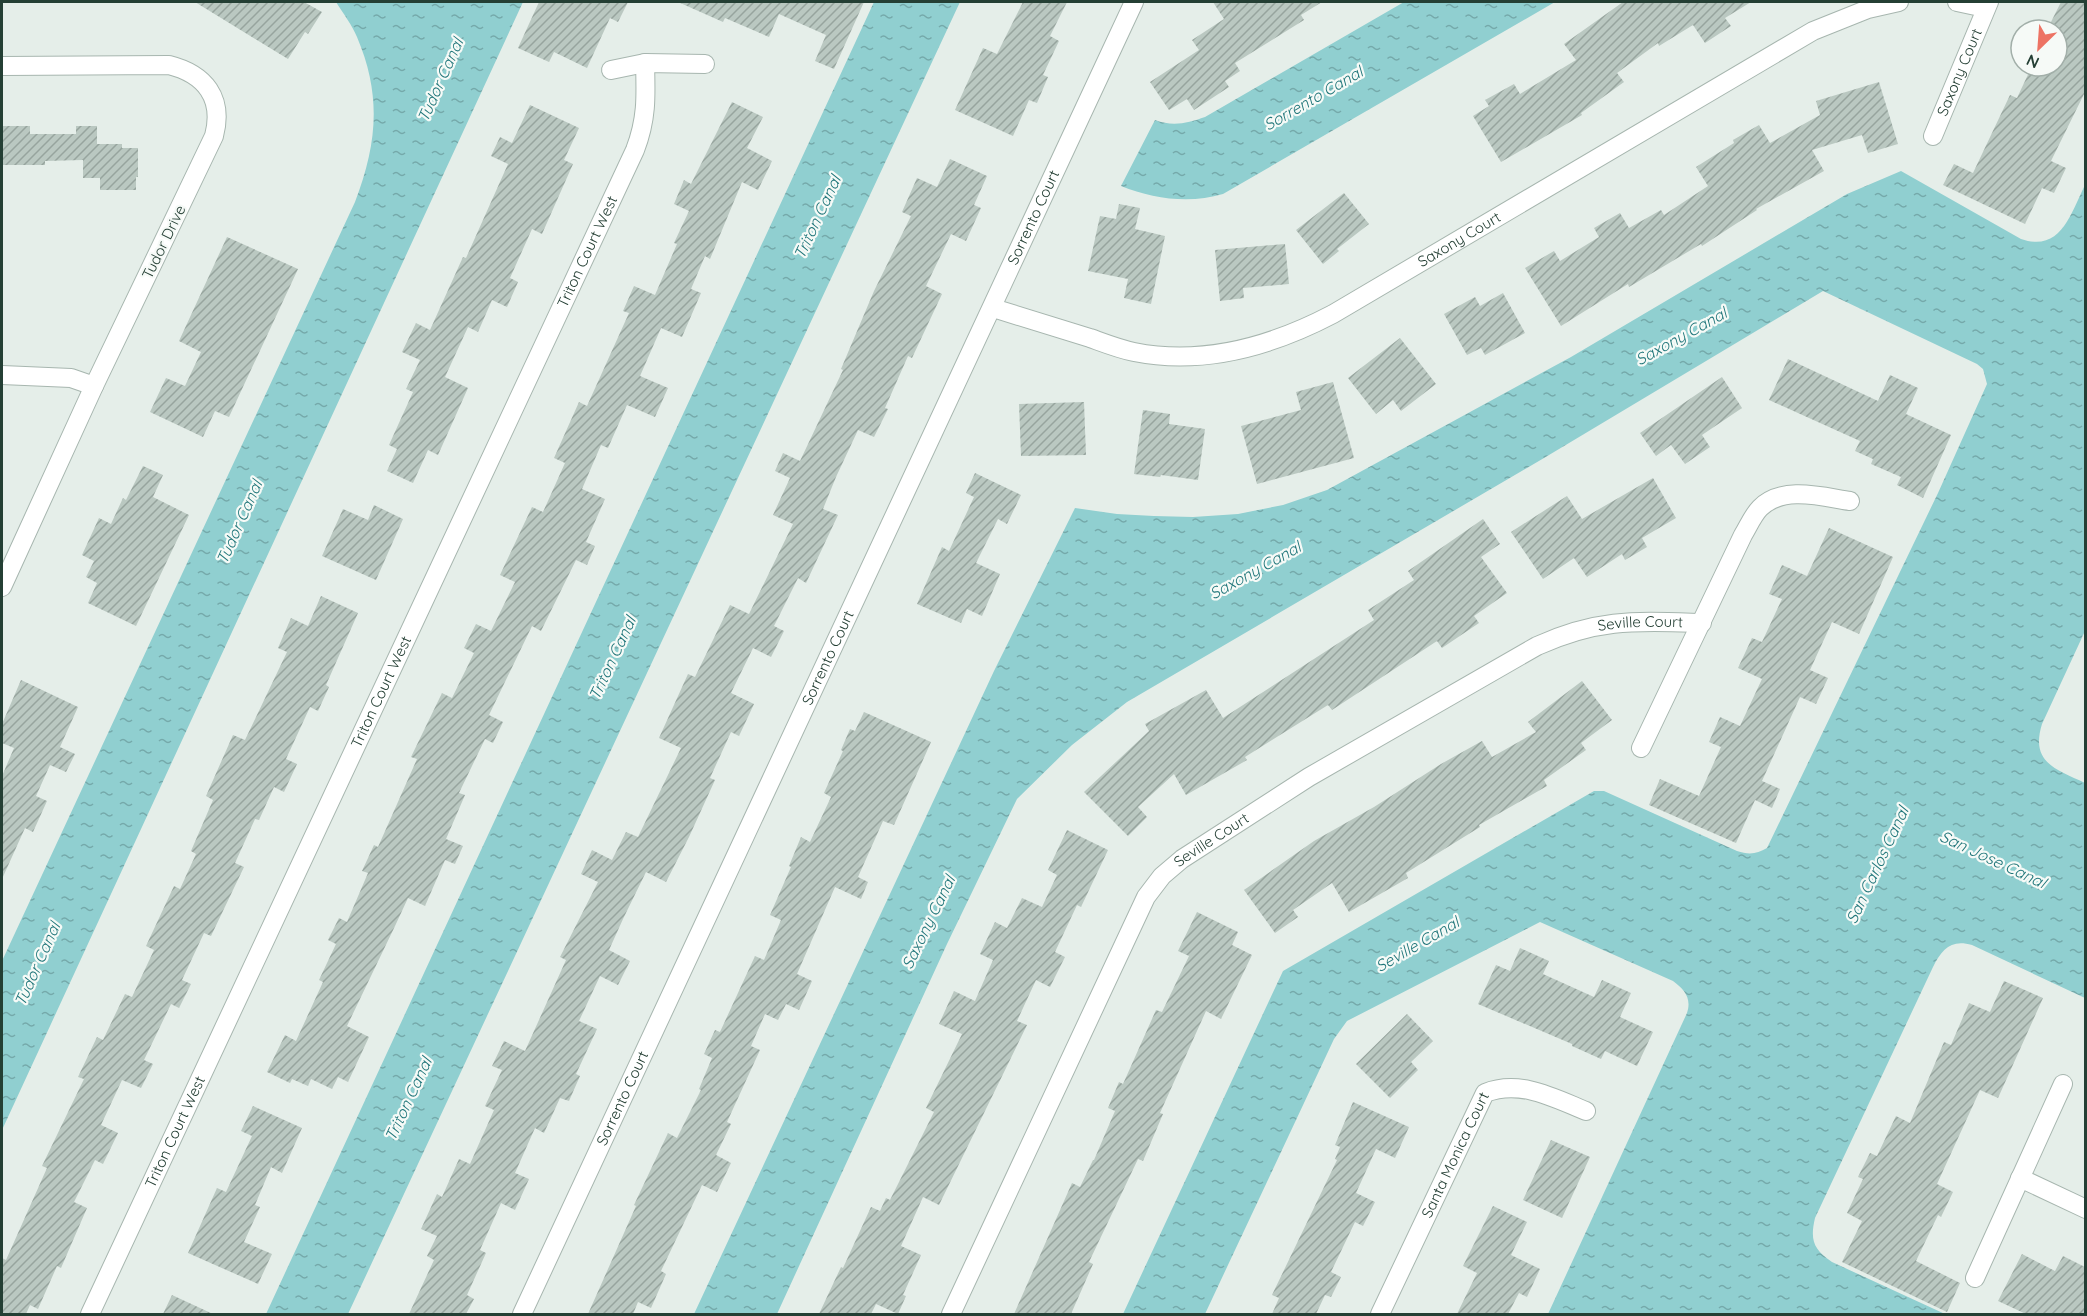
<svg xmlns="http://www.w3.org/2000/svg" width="2087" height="1316" viewBox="0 0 2087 1316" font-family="Quicksand,sans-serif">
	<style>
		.water { fill: url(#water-ripples) }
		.building { fill: url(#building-hatch) }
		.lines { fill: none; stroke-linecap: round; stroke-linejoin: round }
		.minor-casing { stroke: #a7b6af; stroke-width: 20 }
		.minor { stroke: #fff; stroke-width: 18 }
		.labels { text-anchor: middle; stroke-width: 4.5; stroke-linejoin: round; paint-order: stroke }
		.street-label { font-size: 15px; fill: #243f34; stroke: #f6faf7 }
		.water-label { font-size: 16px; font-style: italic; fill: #20767a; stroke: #f6faf7 }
	</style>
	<defs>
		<pattern id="water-ripples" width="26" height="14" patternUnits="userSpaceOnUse" patternTransform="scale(1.5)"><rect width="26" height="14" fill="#90cfd0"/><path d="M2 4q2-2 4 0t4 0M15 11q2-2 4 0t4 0" fill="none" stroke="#75a9aa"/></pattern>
		<pattern id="building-hatch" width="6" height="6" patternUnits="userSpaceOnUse" patternTransform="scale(1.5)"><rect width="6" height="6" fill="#bac8c1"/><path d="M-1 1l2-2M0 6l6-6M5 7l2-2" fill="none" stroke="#97a49e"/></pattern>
	</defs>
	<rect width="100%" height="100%" fill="#e5eee9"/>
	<path class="water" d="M336,2H523L2,1130V961L355,202C377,144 382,96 357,37C352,25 343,13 336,2Z
		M874,2H960L348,1314H266Z
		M1404,2H1555L1223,194C1190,204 1153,199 1121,186L1155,120C1173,127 1188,123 1205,117Z
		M1901,171L2021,239C2062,253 2071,212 2086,183L2085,631L2042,724C2030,763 2056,769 2085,783V998L1972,945C1951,939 1942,949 1933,967L1815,1218C1810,1240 1813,1249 1832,1262L1945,1314H1548L1687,1013C1692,998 1684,989 1673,981L1540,922L1347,1021L1334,1039L1205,1314H1123L1283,971L1594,791H1604L1737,851C1749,855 1757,854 1767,848L1938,493L1987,384L1983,369L1977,364L1823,291L1544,458L1127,702L1072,745L1017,799L947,944L777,1314H694L994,671L1075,508L1117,514L1154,516L1193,517L1238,514L1283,505L1327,490L1571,357L1847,194Z"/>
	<path class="building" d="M195,2H304L322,12L308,34L305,32L288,59Z
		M539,2H628L618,22L610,18L587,68L554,52L549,62L518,48Z
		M678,2H864L834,69L815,61L826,35L779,14L769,37L725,18L723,22Z
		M1023,2H1067L1050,36L1059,41L1043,75L1048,77L1037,103L1029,100L1013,136L955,110L983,48L997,54Z
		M1213,2H1322L1301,15L1304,20L1235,63L1240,71L1225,81L1229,87L1194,110L1187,99L1169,110L1150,82L1199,50L1192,40L1224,19Z
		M1623,2H1751L1725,18L1731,26L1705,43L1693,25L1659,46L1658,43L1617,73L1624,82L1581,113L1582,115L1501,162L1473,116L1489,106L1485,100L1514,84L1520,94L1576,60L1564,44Z
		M2061,2H2085V92L2051,161L2066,168L2054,193L2042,188L2025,224L1943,185L1954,164L1973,173L2010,95L2017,98L2032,66H2057V30H2047Z
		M1879,82L1898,144L1868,153L1862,135L1812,150L1824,171L1756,209L1757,210L1702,246L1701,244L1629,287L1628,284L1561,326L1525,268L1554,251L1560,261L1599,237L1594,228L1620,213L1629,228L1661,210L1664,215L1708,186L1696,167L1734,143L1733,140L1759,125L1770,143L1820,115L1816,101Z
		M732,102L763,117L747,148L772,161L758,190L742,182L710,259L705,256L691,289L701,293L682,337L661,328L640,376L668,388L655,417L627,405L608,448L601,445L582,489L605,499L586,542L595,546L587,565L576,560L541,631L532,626L489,715L503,722L493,743L485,739L459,793L465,795L446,839L463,846L455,864L445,860L425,906L408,898L395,926L347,1026L369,1037L348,1082L338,1077L332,1089L311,1079L308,1086L292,1079L290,1083L267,1072L285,1035L296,1041L323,982L319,980L336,944L328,940L339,918L347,922L368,873L362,871L374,845L378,847L417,759L411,757L442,693L452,698L474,653L464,648L476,624L491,631L515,582L500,575L532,507L543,512L565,463L554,458L579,402L587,406L629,313L623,311L634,286L655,295L677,244L674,243L689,211L674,204L684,180L691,184Z
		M530,105L579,128L564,160L573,164L542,234L532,229L510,278L518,282L507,307L492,300L478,332L468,327L445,377L468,388L438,455L428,450L413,483L387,471L397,449L389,445L413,392L406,389L420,360L402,352L416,323L430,330L463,257L466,258L508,164L491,156L500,137L512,143Z
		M2,126H30V134H76V126H97V144H122V148H138V177H136V190H100V178H83V160L45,161V165H2Z
		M950,159L987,176L974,205L981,208L966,241L951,234L926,286L942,294L912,358L908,356L885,408L888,409L874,437L858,430L836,477L823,509L838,515L806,583L798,578L774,626L784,631L771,657L753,648L731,693L754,704L739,736L731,732L710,778L715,780L689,837L666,882L646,872L623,919L609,950L630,961L618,985L600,976L579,1021L597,1029L576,1074L580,1076L569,1101L560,1098L544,1133L535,1128L515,1173L529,1179L515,1210L501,1203L480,1250L486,1253L467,1295L474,1299L466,1314H409L434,1260L427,1256L437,1236L421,1229L437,1194L442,1197L459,1159L470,1164L494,1110L485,1106L502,1070L492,1066L504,1041L525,1051L566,960L560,957L598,882L581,874L592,850L612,860L626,832L638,837L681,748L659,738L688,674L695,677L730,605L749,614L793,524L773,515L790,478L775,471L783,453L800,461L843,370L841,369L874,291L911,216L902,212L917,178L937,187Z
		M1344,193L1369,224L1337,249L1339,251L1323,264L1296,230Z
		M1119,204L1140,208L1135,229L1165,236L1151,304L1124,298L1128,279L1088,271L1100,216L1116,219Z
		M227,237L298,269L229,417L215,411L203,437L150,412L166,378L185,386L201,352L179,341Z
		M1285,244L1289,284L1243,288L1244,298L1220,301L1215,250Z
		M1503,293L1525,333L1485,355L1481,348L1467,355L1444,314L1475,297L1480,306Z
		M1400,338L1436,384L1401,411L1393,400L1376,414L1348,378Z
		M1788,359L1878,401L1890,375L1918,388L1906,414L1951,435L1923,498L1897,485L1901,477L1871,464L1873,459L1855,451L1860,441L1769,400Z
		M1722,377L1742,408L1702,435L1710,447L1685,464L1671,445L1656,456L1640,433Z
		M1333,382L1354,458L1257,484L1241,426L1301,410L1296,392Z
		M1084,402L1086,455L1021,456L1019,404Z
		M1143,410L1170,414L1169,424L1205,429L1198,480L1161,475L1160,477L1134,474Z
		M143,466L163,475L153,497L189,515L136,626L88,603L97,583L86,577L94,561L82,555L99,518L111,524L123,498L126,500Z
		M975,473L1021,495L1007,524L998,519L976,563L1000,574L982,616L967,609L961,623L917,604L942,547L949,551L974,497L966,493Z
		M1653,478L1676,518L1642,538L1647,547L1625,560L1622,554L1587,577L1574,558L1543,579L1511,532L1567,496L1582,519Z
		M374,505L403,519L376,580L322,556L343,509L368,520Z
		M1483,519L1500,544L1481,557L1507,593L1474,616L1479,623L1442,648L1437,641L1332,710L1328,705L1245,757L1247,760L1186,795L1174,774L1138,807L1147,817L1128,836L1084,792L1149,731L1145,724L1206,690L1223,718L1374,620L1368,610L1414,580L1408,571Z
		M1829,528L1893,557L1859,634L1832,622L1810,670L1828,678L1816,704L1800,697L1762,781L1780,789L1772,808L1755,800L1736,843L1649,805L1660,779L1699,796L1721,747L1709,742L1720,717L1740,726L1762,679L1738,668L1752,638L1762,642L1782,599L1769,594L1782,565L1807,576Z
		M321,596L358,613L326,685L329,687L318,711L310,707L286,759L297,764L284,792L274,787L259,820L255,819L235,863L244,867L211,936L204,933L182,980L191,984L179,1008L171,1004L144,1060L153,1064L141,1088L122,1080L101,1125L118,1133L103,1164L95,1160L74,1202L87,1208L61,1268L57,1266L38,1309L30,1305L26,1314H2V1258L6,1260L47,1168L42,1166L84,1079L78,1077L97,1037L103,1040L125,994L132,997L154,950L146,946L174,886L180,889L196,854L191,851L213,800L206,796L233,735L245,740L287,652L278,648L291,618L308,626Z
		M21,680L78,707L60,747L75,754L66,772L50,765L36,796L47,801L33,832L25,828L2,879V776L14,748L2,743V724Z
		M1582,681L1612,720L1581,743L1586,750L1544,780L1547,786L1479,825L1480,827L1406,873L1408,878L1349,912L1332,883L1293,910L1298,917L1275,933L1244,890L1314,841L1374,807L1441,764L1482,741L1492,757L1536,732L1528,722Z
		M864,712L931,742L894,825L883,821L858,877L868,882L861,899L835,887L797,974L812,981L799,1010L786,1004L778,1020L765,1014L751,1046L760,1050L727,1122L731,1124L716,1155L731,1163L717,1192L702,1185L661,1271L666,1274L651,1308L638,1302L633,1314H588L636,1206L634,1205L668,1133L677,1138L701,1090L699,1089L712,1058L704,1054L715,1030L720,1032L755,956L764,960L781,920L770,915L791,867L789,866L801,837L810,842L831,797L824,793L843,751L841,750L850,729L855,731Z
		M1067,830L1108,850L1081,907L1077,905L1055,952L1065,957L1050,987L1036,980L1017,1021L1027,1025L939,1205L923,1197L901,1246L921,1255L903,1295L906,1296L898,1314L876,1304L871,1314H819L841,1267L843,1268L871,1207L880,1211L886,1198L890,1200L934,1112L926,1108L962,1034L939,1024L954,991L975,1001L993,960L980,954L995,922L1007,928L1022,898L1042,907L1057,875L1048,870Z
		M1197,912L1238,932L1232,945L1252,955L1221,1019L1206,1011L1160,1113L1163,1114L1143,1161L1138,1159L1089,1262L1093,1264L1071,1314H1014L1072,1183L1080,1187L1093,1160H1094L1115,1111L1108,1108L1119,1082L1123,1084L1156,1010L1162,1012L1189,956L1178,951Z
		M1520,948L1549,961L1543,974L1594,997L1602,980L1631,993L1620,1017L1653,1032L1637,1066L1605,1051L1601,1059L1572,1046V1044L1478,1004L1496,965L1510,971Z
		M2004,981L2043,998L1998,1098L1980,1090L1937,1184L1953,1192L1941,1217L1938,1215L1916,1261L1960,1283L1947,1312L1842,1262L1862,1221L1847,1213L1863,1179L1858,1177L1870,1153L1877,1156L1896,1116L1910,1123L1944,1042L1951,1045L1969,1003L1990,1012Z
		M1407,1014L1433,1041L1411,1062L1418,1070L1390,1098L1356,1064Z
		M1353,1102L1409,1127L1395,1158L1376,1149L1356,1193L1375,1202L1363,1226L1355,1222L1331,1272L1341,1277L1331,1297L1325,1295L1316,1314H1272L1279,1298L1272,1295L1337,1160L1335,1159L1340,1147L1335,1145Z
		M253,1106L302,1128L282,1173L271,1167L255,1205L260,1207L244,1242L272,1254L258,1284L188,1253L217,1188L226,1192L252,1136L241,1131Z
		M1551,1140L1590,1157L1562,1218L1523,1200Z
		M1493,1206L1527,1222L1511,1255L1540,1269L1527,1297L1519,1293L1508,1314H1457L1477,1273L1463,1266Z
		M2022,1254L2055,1271L2063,1256L2085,1267V1314H2026L1998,1301Z
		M172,1295L213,1314H163Z"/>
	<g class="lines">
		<g class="minor-casing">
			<g id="minor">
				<path d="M1957,2L1985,8"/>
				<path d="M2,66L169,65C205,74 224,98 214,136L94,386L2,587"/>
				<path d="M611,70L645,63L705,64"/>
				<path id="s1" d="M1933,136L1989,2"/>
				<path id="s2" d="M993,308C1025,318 1057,328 1090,338C1104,343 1119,349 1134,352C1204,366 1272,346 1333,314L1813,31L1868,9L1899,2"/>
				<path d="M2,375L71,378L94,386"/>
				<path d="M1641,748L1743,535C1748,527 1753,515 1760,508C1783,485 1823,497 1850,501"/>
				<path d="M2020,1178L2086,1209"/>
				<path d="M1975,1278L2063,1084"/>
				<path id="s3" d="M90,1314L635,150C647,119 646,96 645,63"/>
				<path id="s4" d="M522,1314L1134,2"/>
				<path id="s5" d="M951,1314L1146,897L1162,876L1182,859L1309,777L1537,646C1598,618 1637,621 1702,623"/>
				<path id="s6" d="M1380,1314L1485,1093C1520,1079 1554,1098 1586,1111"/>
			</g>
		</g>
		<use href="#minor" class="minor"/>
	</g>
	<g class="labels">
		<g class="street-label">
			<text dy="5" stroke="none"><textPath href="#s1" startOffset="69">Saxony Court</textPath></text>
			<text dy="5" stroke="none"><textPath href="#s4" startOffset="1210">Sorrento Court</textPath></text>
			<text dy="5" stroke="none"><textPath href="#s2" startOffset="501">Saxony Court</textPath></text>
			<text transform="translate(164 242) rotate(-64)" y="5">Tudor Drive</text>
			<text dy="5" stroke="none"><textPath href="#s3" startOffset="1173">Triton Court West</textPath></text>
			<text dy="5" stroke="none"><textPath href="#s5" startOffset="1034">Seville Court</textPath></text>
			<text dy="5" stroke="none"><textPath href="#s4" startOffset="724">Sorrento Court</textPath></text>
			<text dy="5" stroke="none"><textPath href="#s3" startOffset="687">Triton Court West</textPath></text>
			<text dy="5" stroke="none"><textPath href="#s5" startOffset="548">Seville Court</textPath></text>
			<text dy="5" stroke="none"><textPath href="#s4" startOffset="238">Sorrento Court</textPath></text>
			<text dy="5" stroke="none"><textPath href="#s3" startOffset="201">Triton Court West</textPath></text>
			<text dy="5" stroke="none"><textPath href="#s6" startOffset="176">Santa Monica Court</textPath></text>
		</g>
		<g class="water-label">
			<text transform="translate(440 80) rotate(-66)" y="6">Tudor Canal</text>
			<text transform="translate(1313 98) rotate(-30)" y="6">Sorrento Canal</text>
			<text transform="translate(817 217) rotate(-65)" y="6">Triton Canal</text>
			<text transform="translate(1681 336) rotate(-29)" y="6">Saxony Canal</text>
			<text transform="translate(239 522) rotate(-66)" y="6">Tudor Canal</text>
			<text transform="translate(1255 570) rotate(-29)" y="6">Saxony Canal</text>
			<text transform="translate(612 658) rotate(-65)" y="6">Triton Canal</text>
			<text transform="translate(1993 859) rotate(25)" y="6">San Jose Canal</text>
			<text transform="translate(1877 865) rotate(-65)" y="6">San Carlos Canal</text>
			<text transform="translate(928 922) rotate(-64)" y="6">Saxony Canal</text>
			<text transform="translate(1417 944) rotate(-30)" y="6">Seville Canal</text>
			<text transform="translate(37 964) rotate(-66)" y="6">Tudor Canal</text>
			<text transform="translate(408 1099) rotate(-65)" y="6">Triton Canal</text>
		</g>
	</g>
	<rect width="2087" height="1316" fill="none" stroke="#243f34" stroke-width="6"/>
	<g transform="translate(2039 48) rotate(205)"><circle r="28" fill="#f6faf7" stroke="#a2afa9" stroke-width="1.5"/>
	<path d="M0-4.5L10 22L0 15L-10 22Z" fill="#ed7364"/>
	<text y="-9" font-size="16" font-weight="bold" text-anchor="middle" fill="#243f34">N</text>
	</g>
</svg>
